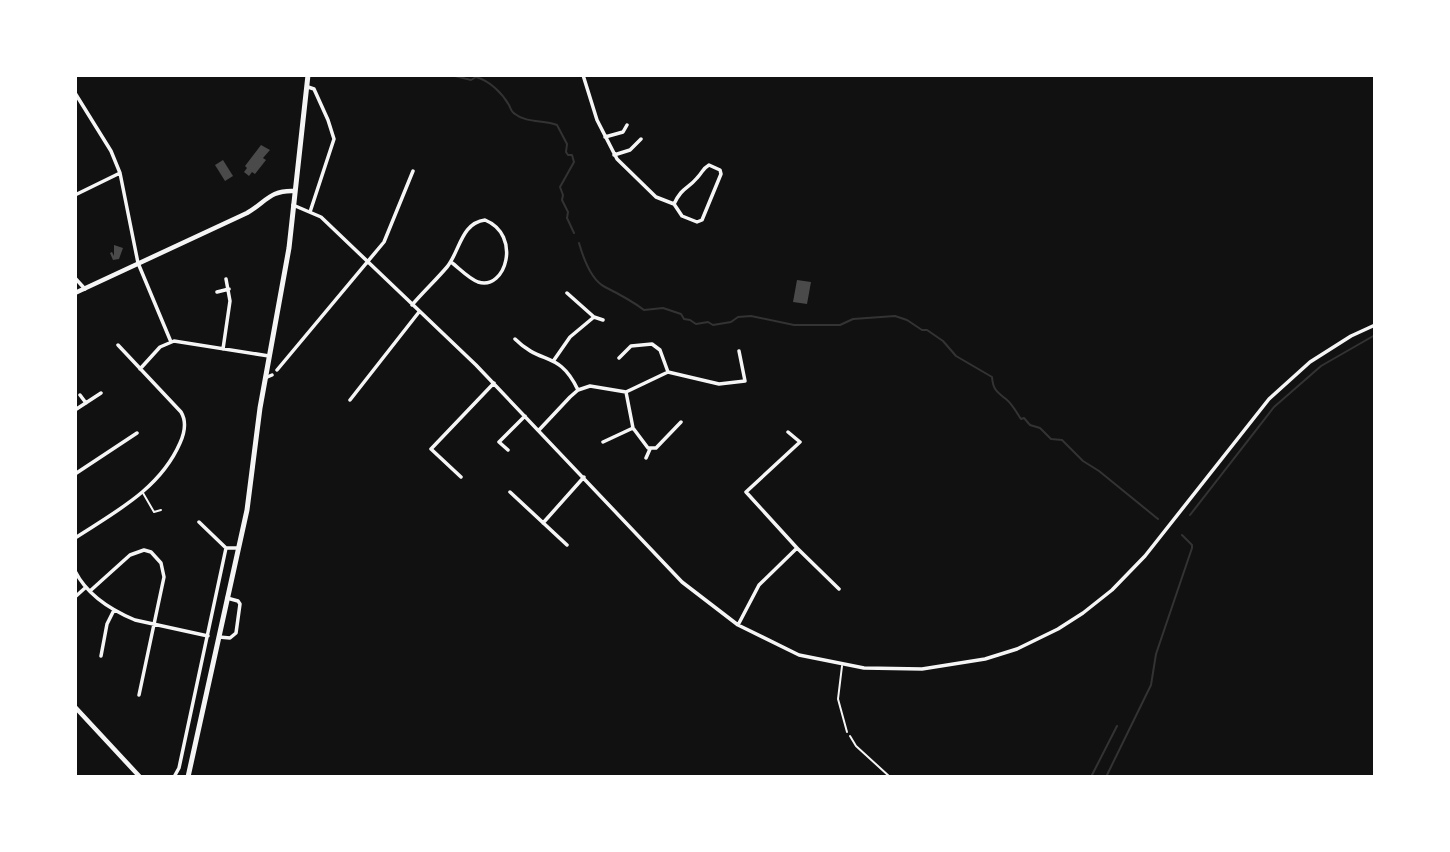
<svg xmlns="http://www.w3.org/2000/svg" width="1450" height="852" viewBox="0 0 1450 852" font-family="Rubik,sans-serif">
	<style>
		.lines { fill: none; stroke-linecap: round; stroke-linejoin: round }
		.stream { stroke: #333; stroke-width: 2 }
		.building { fill: #4a4a4a }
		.path { stroke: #f5f5f5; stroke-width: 2 }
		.service { stroke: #f5f5f5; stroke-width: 2 }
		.minor { stroke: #f5f5f5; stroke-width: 3.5 }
		.tertiary { stroke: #f5f5f5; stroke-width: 4.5 }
		.primary { stroke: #f5f5f5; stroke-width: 5 }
	</style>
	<rect width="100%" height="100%" fill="#111"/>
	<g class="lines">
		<path class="stream" d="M451,75L471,80L476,77C490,81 502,93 509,105C511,109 511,112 515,114C526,123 544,120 557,125L567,144L566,152L568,155H572L574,162L560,187L563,195L562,200L568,212L567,218L574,233
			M579,243C583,257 591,280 605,287C619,294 631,300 644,310L663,308L681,314L684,319L690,320L696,324L708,322L713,325L731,322L738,317L751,316L794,325H840L853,319L895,316L907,320L922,330H927L943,341L956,356L992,377C993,390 997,392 1007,400C1012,404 1017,413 1021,419L1024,418L1030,425L1040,428L1051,439L1062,440L1083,461L1099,471L1158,519
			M1190,515L1274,407L1321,366L1375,335
			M1091,777L1117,726
			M1106,777L1151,685L1156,654L1192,548V545L1182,535"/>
	</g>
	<path class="building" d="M261,145L270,150L263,158L266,160L255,174L252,172L249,176L244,172L247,168L245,166Z
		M223,160L233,176L225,181L215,165Z
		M114,245L123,248L119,259L113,260L110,253L112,252L114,256Z
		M797,280L811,282L807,304L793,302Z"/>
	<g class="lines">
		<path class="path" d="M850,736L856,746L890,777"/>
		<path class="service" d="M143,493L154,512L161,510
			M842,666L838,699L847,732"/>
		<path class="minor" d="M583,75L597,120L617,159L656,197L674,204L682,216L697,222L702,220L721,174L720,170L709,165C702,169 703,172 697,178C687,190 682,187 674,204
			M308,87L314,89L328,120L334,139L310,212
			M75,93L111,151L120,173L138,263L171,342
			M605,137L623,132L627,125
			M614,155L630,150L641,139
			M75,195L120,173
			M293,205L321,217L476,365L682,582L738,625L799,655L864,668L922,669L985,659L1017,649L1058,629L1083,613L1112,590L1145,556L1269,399L1310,362L1351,336L1375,325
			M75,278L85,289
			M217,292L229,289
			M412,305C423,292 436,280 447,267C460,251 461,223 485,220C522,235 506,291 478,282C468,278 459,268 451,262
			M594,317L603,320
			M515,339C542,366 559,350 578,390
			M223,349L230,301L226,279
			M619,358L631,346L652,344L660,350L668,372
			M554,360L570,337L594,317L567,293
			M140,369L160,347L174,341L269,356
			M277,370L384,242L413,171
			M265,378L272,375
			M626,392L633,428L648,448H656L681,422
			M80,395L86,403
			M350,400L419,312
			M75,410L101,393
			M539,430L570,397L578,390L590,386L626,392L668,372L719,384L745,381L739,351
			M603,442L633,428
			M508,450L499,442L525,416
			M646,458L650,449
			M75,474L137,433
			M461,477L431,449L494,383
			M510,492L567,545
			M199,522L226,548H238
			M543,523L584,477
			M75,538C115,512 160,489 180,443C185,432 187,422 181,412L118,345
			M797,548L839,589
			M75,571C87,595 111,610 135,620L208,636
			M90,591L130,555L144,550L151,552L161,563L164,577L139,695
			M75,597L85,588
			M738,625L759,585L797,548L746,492L800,442L788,432
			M219,637L230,638L236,633L240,604L238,601L227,598
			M101,656L107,624L114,610
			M174,777L179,768L226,548"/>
		<path class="tertiary" d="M75,293L247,213C266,202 270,190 294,191
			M75,707L140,777"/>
		<path class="primary" d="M188,777L247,510L260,408L289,248L308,75"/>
	</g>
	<rect width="1450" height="852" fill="none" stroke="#ffffff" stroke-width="154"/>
</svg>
